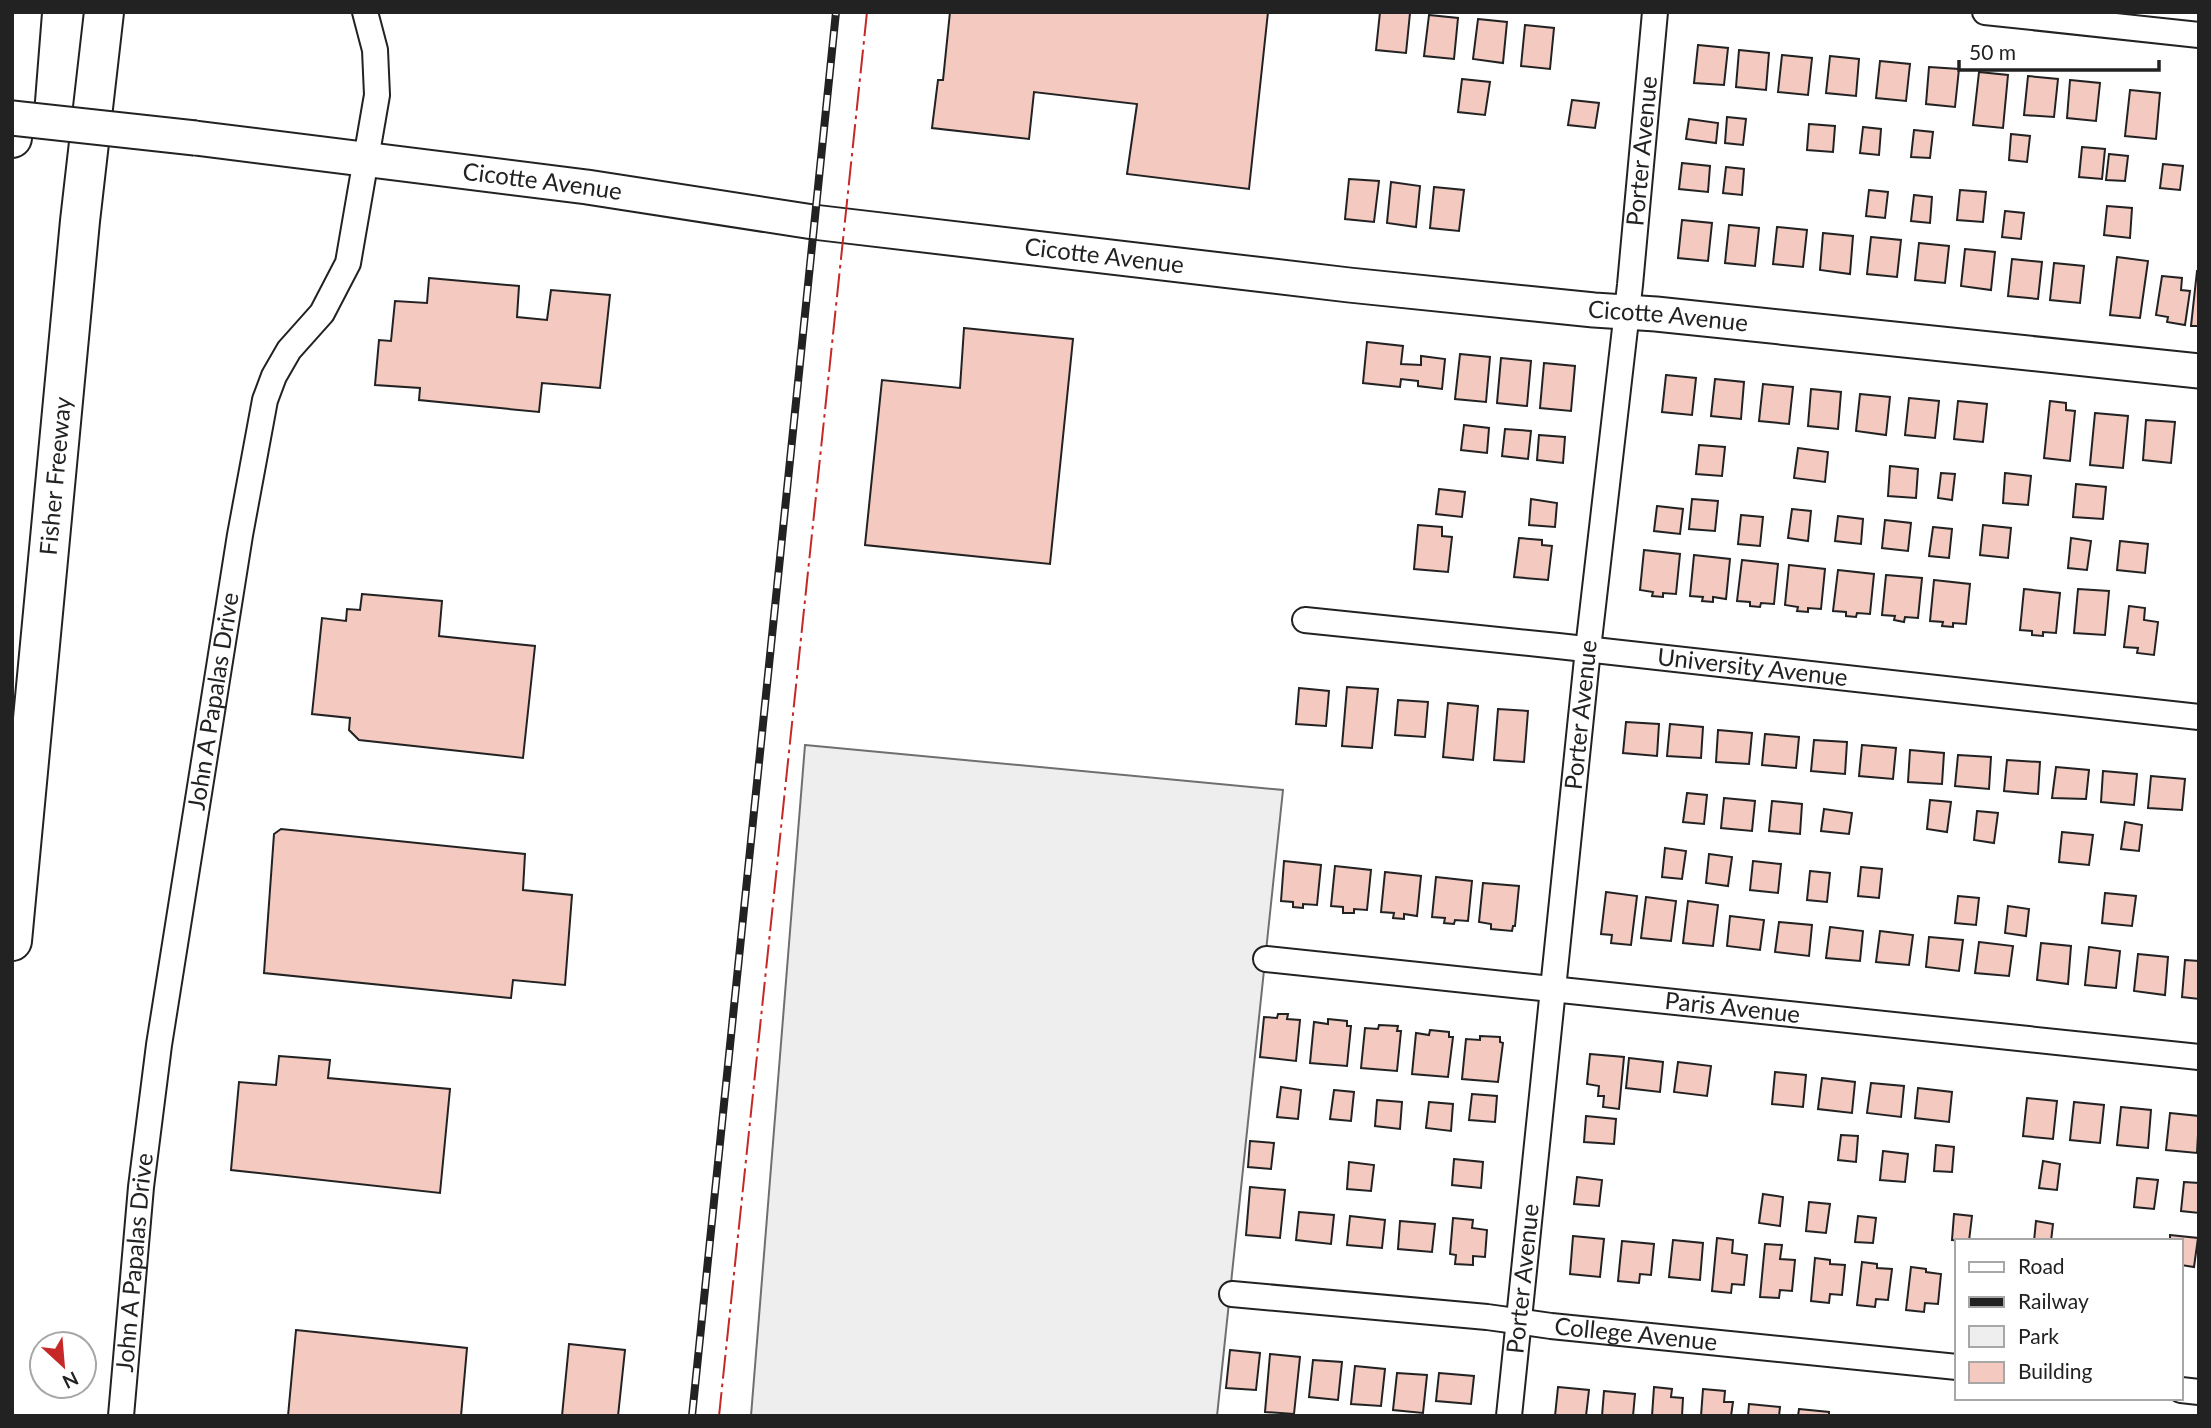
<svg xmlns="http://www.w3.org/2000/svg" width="2211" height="1428" viewBox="0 0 2211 1428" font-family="Lato,sans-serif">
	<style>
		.green { fill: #eee; stroke: #6f6f6f; stroke-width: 2 }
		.building { fill: #f3c9c0; stroke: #222; stroke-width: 2 }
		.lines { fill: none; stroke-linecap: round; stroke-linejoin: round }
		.street-casing { stroke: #222; stroke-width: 28 }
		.secondary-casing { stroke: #222; stroke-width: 37 }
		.highway-casing { stroke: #222; stroke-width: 42 }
		.street { stroke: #fff; stroke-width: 24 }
		.secondary { stroke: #fff; stroke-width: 33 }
		.highway { stroke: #fff; stroke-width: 38 }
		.rail-casing { stroke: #222; stroke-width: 8 }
		.rail { stroke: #fff; stroke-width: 5; stroke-dasharray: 16; stroke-linecap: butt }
		.secondary-bridge-casing { stroke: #222; stroke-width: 37; stroke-linecap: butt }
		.secondary-bridge { stroke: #fff; stroke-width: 33 }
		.power { stroke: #c62828; stroke-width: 2; stroke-dasharray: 24 5 3.5 5; stroke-linecap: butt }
		.labels { text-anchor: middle; stroke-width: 5; stroke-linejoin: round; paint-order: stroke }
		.street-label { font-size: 24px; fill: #222; stroke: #fff }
	</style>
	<rect width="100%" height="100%" fill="#fff"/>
	<path class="green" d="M805,745L1283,790L1217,1416H751Z"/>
	<path class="building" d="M950,12H1268L1249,189L1127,174L1137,104L1034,92L1029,139L932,128L938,80H943Z
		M1380,12L1410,13L1406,53L1376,50Z
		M1429,15L1458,18L1454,59L1424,56Z
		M1478,19L1507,22L1503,63L1473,59Z
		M1525,25L1554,28L1550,69L1521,66Z
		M1698,45L1728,48L1724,85L1694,83Z
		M1739,50L1769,53L1766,90L1736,87Z
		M1782,55L1812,58L1808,95L1778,92Z
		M1830,56L1859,59L1856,96L1826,93Z
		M1880,61L1910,64L1906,101L1876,98Z
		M1929,67L1959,69L1955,107L1926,104Z
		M1979,72L2008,75L2003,128L1973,125Z
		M2028,76L2058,79L2054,117L2024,115Z
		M1462,79L1490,82L1485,115L1458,112Z
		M2070,80L2100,83L2096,121L2067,118Z
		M2130,90L2160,93L2156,139L2125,136Z
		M1572,100L1599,103L1595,128L1568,125Z
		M1727,117L1746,119L1743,145L1725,143Z
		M1689,119L1718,123L1716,143L1686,139Z
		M1809,124L1835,126L1833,152L1807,150Z
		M1863,127L1881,129L1879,155L1860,153Z
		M1914,130L1933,132L1930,158L1911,157Z
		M2011,134L2030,136L2027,162L2009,160Z
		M2082,147L2105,149L2102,179L2079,177Z
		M2109,154L2128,156L2125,181L2106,180Z
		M1682,163L1710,166L1708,192L1679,189Z
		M2163,164L2183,166L2180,190L2160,188Z
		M1726,167L1744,169L1742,195L1723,193Z
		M1349,179L1379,181L1374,222L1345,219Z
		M1391,182L1420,186L1416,227L1387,223Z
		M1434,187L1464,190L1459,231L1430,228Z
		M1869,190L1888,192L1885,218L1866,216Z
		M1960,190L1986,192L1983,222L1957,220Z
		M1914,195L1932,197L1930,223L1911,221Z
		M2107,206L2132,208L2130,238L2104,235Z
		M2005,211L2024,213L2021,239L2002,237Z
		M1682,220L1712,223L1708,261L1678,258Z
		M1729,225L1759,228L1755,266L1725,263Z
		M1777,227L1807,230L1803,267L1773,264Z
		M1823,233L1853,236L1850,274L1820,270Z
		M1871,237L1901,240L1897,277L1867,274Z
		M1919,243L1949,246L1945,283L1915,280Z
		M1965,249L1995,252L1991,290L1961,286Z
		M2117,257L2148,261L2140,318L2110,315Z
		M2012,259L2042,262L2038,299L2008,296Z
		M2054,263L2084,266L2080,303L2050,300Z
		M2197,271H2199V326H2191Z
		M2162,276L2182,278L2181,290L2190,291L2185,325L2167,322L2168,317L2156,315Z
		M429,278L519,286L517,317L547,320L551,290L610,295L600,388L542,383L539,412L419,400L420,388L375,385L379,340L391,341L395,301L427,303Z
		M964,328L1073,339L1050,564L865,545L882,380L960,388Z
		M1367,342L1403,346L1401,364L1421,365V356L1445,359L1442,389L1418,386V381L1401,379L1400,387L1363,383Z
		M1460,354L1490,357L1486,402L1455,399Z
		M1501,358L1531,361L1527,406L1497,403Z
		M1544,363L1575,366L1571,411L1540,408Z
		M1666,375L1696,378L1692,415L1662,412Z
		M1715,379L1744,382L1741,419L1711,416Z
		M1763,384L1793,387L1789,424L1759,421Z
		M1811,389L1841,392L1838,429L1808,426Z
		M1860,394L1890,397L1886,435L1856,431Z
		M1909,398L1939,401L1935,438L1905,435Z
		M1958,401L1987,404L1983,442L1954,439Z
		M2050,401L2066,403V410L2075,411L2070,461L2044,458Z
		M2095,413L2128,416L2123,468L2090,465Z
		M2146,420L2175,422L2171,463L2143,460Z
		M1464,425L1489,428L1487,453L1461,450Z
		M1505,429L1531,431L1528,459L1502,456Z
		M1539,435L1565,437L1563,463L1537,460Z
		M1699,445L1725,447L1722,476L1696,474Z
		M1798,448L1828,452L1825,482L1794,478Z
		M1890,466L1918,469L1916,498L1888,496Z
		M1941,473L1955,474L1952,500L1938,498Z
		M2005,473L2031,476L2028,505L2003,503Z
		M2076,484L2106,487L2103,519L2073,517Z
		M1439,489L1465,492L1462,517L1436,514Z
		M1531,499L1557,503L1555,527L1529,525Z
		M1692,499L1718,501L1715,531L1689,529Z
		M1657,506L1683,509L1680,534L1654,531Z
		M1792,509L1811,511L1808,541L1788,538Z
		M1741,515L1763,517L1760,546L1738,544Z
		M1838,516L1863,519L1861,544L1835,541Z
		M1885,520L1911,523L1908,551L1882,548Z
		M1418,525L1442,527V536L1452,537L1448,572L1414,569Z
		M1983,525L2011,528L2008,558L1980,555Z
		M1933,527L1952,529L1949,558L1929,556Z
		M1519,538L1542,540V545L1552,546L1548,580L1514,577Z
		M2071,538L2091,541L2087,570L2068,568Z
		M2120,541L2148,544L2145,573L2117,570Z
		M1644,550L1680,554L1676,594L1663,593V597L1652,596L1653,592L1640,590Z
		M1694,555L1730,559L1726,599L1713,597V602L1702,601L1703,597L1690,596Z
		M1742,560L1778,564L1774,604L1761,603L1760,607L1750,606V602L1737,601Z
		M1789,565L1825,569L1821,609L1808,608V612L1797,611L1798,607L1785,605Z
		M1838,570L1874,574L1870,614L1857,613L1856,617L1846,616V612L1833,611Z
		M1886,575L1922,578L1918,618L1905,617L1904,622L1894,620L1895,616L1882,615Z
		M1934,580L1970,584L1966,624L1953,623V627L1942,626L1943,622L1930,621Z
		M2024,589L2060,593L2056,633L2043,632V636L2032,635V631L2020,630Z
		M2078,589L2109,591L2105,635L2074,633Z
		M362,594L442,601L439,636L535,646L523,758L359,740L349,730L350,718L312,714L322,618L346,621L347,609L360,610Z
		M2129,606L2145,608L2144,620L2158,622L2154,655L2137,653L2138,648L2124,647Z
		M1347,687L1378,689L1372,748L1342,746Z
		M1299,688L1329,691L1326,726L1296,724Z
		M1398,700L1428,702L1425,737L1395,735Z
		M1448,703L1478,706L1473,760L1443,757Z
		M1498,709L1528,711L1524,762L1494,760Z
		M1626,722L1659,724L1657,756L1623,753Z
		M1670,724L1703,727L1701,758L1667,756Z
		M1718,730L1752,733L1749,764L1716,762Z
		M1765,734L1799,737L1796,768L1762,765Z
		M1814,740L1847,742L1845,774L1811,771Z
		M1862,745L1896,748L1893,779L1859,776Z
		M1910,750L1944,753L1942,784L1908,782Z
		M1958,755L1991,757L1989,789L1955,786Z
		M2007,760L2040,762L2038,794L2004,791Z
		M2056,767L2089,770L2086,799L2052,798Z
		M2103,771L2137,774L2134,805L2101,802Z
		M2151,776L2185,779L2182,810L2148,808Z
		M1687,793L1707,795L1704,824L1683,822Z
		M1724,798L1755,801L1752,831L1721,828Z
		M1930,800L1951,802L1947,832L1927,829Z
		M1772,801L1802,804L1800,834L1769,831Z
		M1824,809L1852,813L1849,834L1821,831Z
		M1977,811L1998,813L1994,843L1974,840Z
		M2125,822L2142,825L2139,851L2121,849Z
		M281,829L525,854L523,890L572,895L565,985L513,980L511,998L264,973L274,834Z
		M2062,832L2093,835L2089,865L2059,862Z
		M1665,848L1686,851L1682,879L1662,877Z
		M1709,854L1732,857L1728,886L1706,883Z
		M1284,861L1321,865L1317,905L1303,904V908L1293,907V902L1281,901Z
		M1753,861L1781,864L1778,893L1750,890Z
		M1335,866L1371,870L1367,910L1354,909V913H1343V907L1331,906Z
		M1861,867L1882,869L1879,898L1858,896Z
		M1810,871L1830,873L1827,902L1807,900Z
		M1385,872L1421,876L1417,916L1404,914V919L1393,918L1394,913L1381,912Z
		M1436,877L1472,881L1468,921L1455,920L1454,924L1444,923L1445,918L1432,917Z
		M1483,883L1519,886L1515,926H1513L1512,931L1491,929V924L1479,922Z
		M1606,892L1637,896L1631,945L1611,943L1612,935L1601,934Z
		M2105,893L2136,896L2132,926L2102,923Z
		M1958,896L1979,898L1976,925L1955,923Z
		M1646,897L1676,901L1671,941L1641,938Z
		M1688,901L1718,905L1713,946L1683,943Z
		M2008,906L2029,909L2026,936L2005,933Z
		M1730,916L1764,920L1760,950L1727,946Z
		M1779,922L1812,925L1809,956L1775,952Z
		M1830,927L1863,931L1860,961L1826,958Z
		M1880,931L1913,935L1909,965L1876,962Z
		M1929,937L1963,940L1959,971L1926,967Z
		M1979,942L2013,946L2009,976L1975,973Z
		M2041,943L2071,946L2068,984L2037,980Z
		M2089,947L2120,951L2116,988L2085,985Z
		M2138,954L2168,957L2165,995L2134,991Z
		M2185,960L2199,961V999L2182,997Z
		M1278,1014H1288L1287,1019L1300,1020L1296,1061L1260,1057L1264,1017L1277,1018Z
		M1328,1019L1347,1021V1026H1351L1347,1066L1310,1063L1314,1022L1328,1024Z
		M1379,1025L1398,1026L1397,1031H1401L1397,1071L1361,1068L1365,1028L1378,1029Z
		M1430,1030L1449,1032V1037H1453L1448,1077L1412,1074L1416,1033L1429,1035Z
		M1480,1036L1500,1037V1042L1503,1043L1498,1082L1462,1079L1466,1039L1480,1040Z
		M1590,1054L1624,1057L1619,1109L1603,1107L1604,1096H1598L1599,1086L1587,1084Z
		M279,1056L330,1060L328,1078L450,1089L440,1193L231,1170L239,1082L276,1085Z
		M1629,1058L1663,1062L1660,1092L1626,1088Z
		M1678,1062L1711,1066L1707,1096L1674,1092Z
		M1775,1072L1806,1075L1803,1107L1772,1104Z
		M1822,1078L1855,1082L1852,1113L1818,1109Z
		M1871,1083L1904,1086L1901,1117L1867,1113Z
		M1281,1087L1301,1090L1298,1119L1277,1117Z
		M1918,1088L1952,1092L1949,1122L1915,1118Z
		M1334,1090L1354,1092L1351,1121L1330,1119Z
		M1472,1094L1497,1096L1495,1122L1469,1120Z
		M2027,1098L2057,1101L2053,1139L2023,1136Z
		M1377,1100L1402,1102L1400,1129L1375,1126Z
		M1429,1102L1453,1104L1451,1131L1426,1128Z
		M2074,1102L2104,1105L2100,1143L2070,1140Z
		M2121,1107L2151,1110L2148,1148L2117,1145Z
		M2170,1113L2199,1116L2197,1153L2166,1150Z
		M1586,1116L1616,1119L1614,1144L1584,1142Z
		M1841,1135L1858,1136L1856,1162L1838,1160Z
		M1250,1141L1274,1143L1271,1169L1248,1167Z
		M1936,1145L1954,1147L1952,1172L1934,1171Z
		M1883,1151L1908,1154L1905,1182L1880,1180Z
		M1454,1159L1483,1162L1481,1188L1452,1185Z
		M2043,1161L2060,1164L2057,1190L2039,1188Z
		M1349,1162L1374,1165L1371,1191L1347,1189Z
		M1577,1177L1602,1180L1599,1206L1574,1204Z
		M2137,1178L2158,1180L2154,1209L2134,1207Z
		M2184,1182L2199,1183V1213L2181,1211Z
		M1250,1187L1285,1190L1280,1238L1246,1235Z
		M1763,1194L1783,1197L1780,1226L1759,1223Z
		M1809,1202L1830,1204L1826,1233L1806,1231Z
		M1299,1212L1334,1215L1331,1244L1296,1240Z
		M1954,1214L1972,1216L1969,1241L1952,1240Z
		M1350,1216L1385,1220L1382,1248L1347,1245Z
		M1858,1216L1876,1218L1873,1243L1855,1242Z
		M1453,1218L1473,1220L1472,1228L1487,1230L1485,1257L1473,1256V1265L1455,1264L1456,1255L1450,1254Z
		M1400,1221L1435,1224L1432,1252L1398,1249Z
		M2036,1221L2053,1224L2051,1241H2034Z
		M2170,1235L2198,1238L2194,1267L2181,1265V1241H2170Z
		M1573,1236L1604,1239L1600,1277L1570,1274Z
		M1717,1238L1733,1240L1732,1253L1747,1255L1744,1285L1732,1284L1731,1293L1712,1291Z
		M1673,1240L1703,1243L1700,1280L1669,1277Z
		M1622,1241L1654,1244L1651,1275L1640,1274L1639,1283L1618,1281Z
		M1765,1244L1782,1245L1780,1259L1795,1260L1792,1291L1780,1290L1779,1298L1760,1297Z
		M1815,1258L1830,1260V1264L1845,1265L1842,1295L1830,1294L1829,1303L1811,1301Z
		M1862,1262L1877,1264V1268L1892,1269L1888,1300L1876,1299L1875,1307L1857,1305Z
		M1911,1267L1926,1269V1272L1941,1274L1938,1304L1925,1303L1924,1312L1906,1310Z
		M296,1330L467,1348L461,1416H288Z
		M569,1344L625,1350L618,1416H562Z
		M1230,1350L1260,1353L1256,1390L1226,1388Z
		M1270,1354L1300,1357L1294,1414L1265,1412Z
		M1313,1360L1342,1362L1338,1400L1309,1397Z
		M1355,1366L1385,1369L1381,1406L1351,1404Z
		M1397,1373L1427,1375L1423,1413L1393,1410Z
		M1439,1373L1474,1376L1471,1404L1436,1401Z
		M1558,1387L1589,1390L1586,1416H1555Z
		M1654,1387L1672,1389L1671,1397L1683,1398L1682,1416H1652Z
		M1703,1389L1725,1391L1724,1402H1733L1731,1416H1701Z
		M1604,1391L1635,1394L1633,1416H1602Z
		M1749,1404L1780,1407L1779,1416H1748Z
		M1799,1409L1829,1412V1416H1798Z"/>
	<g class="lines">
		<g class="street-casing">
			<g id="street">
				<path d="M1985,12L2199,35"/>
				<path id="s1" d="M1305,620L1558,646L2199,717"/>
				<path id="s2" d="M1266,959L2199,1057"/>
				<path id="s3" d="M1232,1294L1487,1317L1551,1326L1957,1367"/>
				<path d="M2181,1390L2199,1392"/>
				<path id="s4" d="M121,1416L141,1187L159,1045L240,535L265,400L274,376L289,350L322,313L348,263L377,95L375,50L365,12"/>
				<path id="s5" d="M1509,1416L1588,649L1630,285L1655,12"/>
			</g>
		</g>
		<g class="secondary-casing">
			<g id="secondary">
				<path id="s6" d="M195,138L587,187L813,222L1349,285L1594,310L1656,314L2199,371"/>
			</g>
		</g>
		<g class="highway-casing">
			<g id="highway">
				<path d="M12,138L22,12"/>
				<path id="s7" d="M12,941L80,221L104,12"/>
			</g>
		</g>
		<use href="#street" class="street"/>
		<use href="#secondary" class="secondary"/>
		<use href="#highway" class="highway"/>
		<g class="rail-casing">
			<path id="rail" d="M692,1416L836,12"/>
		</g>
		<use href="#rail" class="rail"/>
		<g class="secondary-bridge-casing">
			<path id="secondary-bridge" d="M12,118L195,138"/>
		</g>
		<use href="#secondary-bridge" class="secondary-bridge"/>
		<path class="power" d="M719,1416L867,12"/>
	</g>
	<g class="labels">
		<g class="street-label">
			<text dy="8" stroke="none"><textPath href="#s5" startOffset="1272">Porter Avenue</textPath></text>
			<text dy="8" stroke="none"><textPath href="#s6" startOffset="350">Cicotte Avenue</textPath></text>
			<text dy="8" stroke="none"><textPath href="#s6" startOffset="917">Cicotte Avenue</textPath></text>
			<text dy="8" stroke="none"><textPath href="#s6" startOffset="1484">Cicotte Avenue</textPath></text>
			<text dy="8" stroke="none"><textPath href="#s7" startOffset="467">Fisher Freeway</textPath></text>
			<text dy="8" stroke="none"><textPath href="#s1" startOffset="450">University Avenue</textPath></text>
			<text dy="8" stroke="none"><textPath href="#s4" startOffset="721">John A Papalas Drive</textPath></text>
			<text dy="8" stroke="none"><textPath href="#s5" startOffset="705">Porter Avenue</textPath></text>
			<text dy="8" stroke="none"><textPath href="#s2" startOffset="469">Paris Avenue</textPath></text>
			<text dy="8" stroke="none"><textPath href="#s4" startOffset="154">John A Papalas Drive</textPath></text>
			<text dy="8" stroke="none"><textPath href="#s5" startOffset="138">Porter Avenue</textPath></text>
			<text dy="8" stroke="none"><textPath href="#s3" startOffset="406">College Avenue</textPath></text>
		</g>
	</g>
	<rect width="2211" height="1428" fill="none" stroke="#222222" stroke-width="28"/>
	<rect x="1955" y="1239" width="228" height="161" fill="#ffffff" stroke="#a7a7a7" stroke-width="2"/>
	<rect x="1969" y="1262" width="35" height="10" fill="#ffffff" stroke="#a7a7a7" stroke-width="2"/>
	<text x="2018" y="1274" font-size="21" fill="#222222">Road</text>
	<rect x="1969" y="1297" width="35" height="10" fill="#222222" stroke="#a7a7a7" stroke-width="2"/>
	<text x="2018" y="1309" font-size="21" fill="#222222">Railway</text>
	<rect x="1969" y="1326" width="35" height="21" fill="#eeeeee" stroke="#a7a7a7" stroke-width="2"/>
	<text x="2018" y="1344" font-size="21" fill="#222222">Park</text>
	<rect x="1969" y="1362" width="35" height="21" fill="#f3c9c0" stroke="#a7a7a7" stroke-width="2"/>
	<text x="2018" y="1379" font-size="21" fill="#222222">Building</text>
	<g transform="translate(63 1365) rotate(154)"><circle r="33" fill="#ffffff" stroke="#a7a7a7" stroke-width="2"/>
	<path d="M0-5L12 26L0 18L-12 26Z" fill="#c62828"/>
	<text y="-10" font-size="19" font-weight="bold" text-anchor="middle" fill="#222222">N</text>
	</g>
	<path d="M1959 60v10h200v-10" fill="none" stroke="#222222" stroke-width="3.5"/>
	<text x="1969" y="60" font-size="21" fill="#222222" stroke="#ffffff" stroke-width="5" paint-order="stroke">50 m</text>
</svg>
